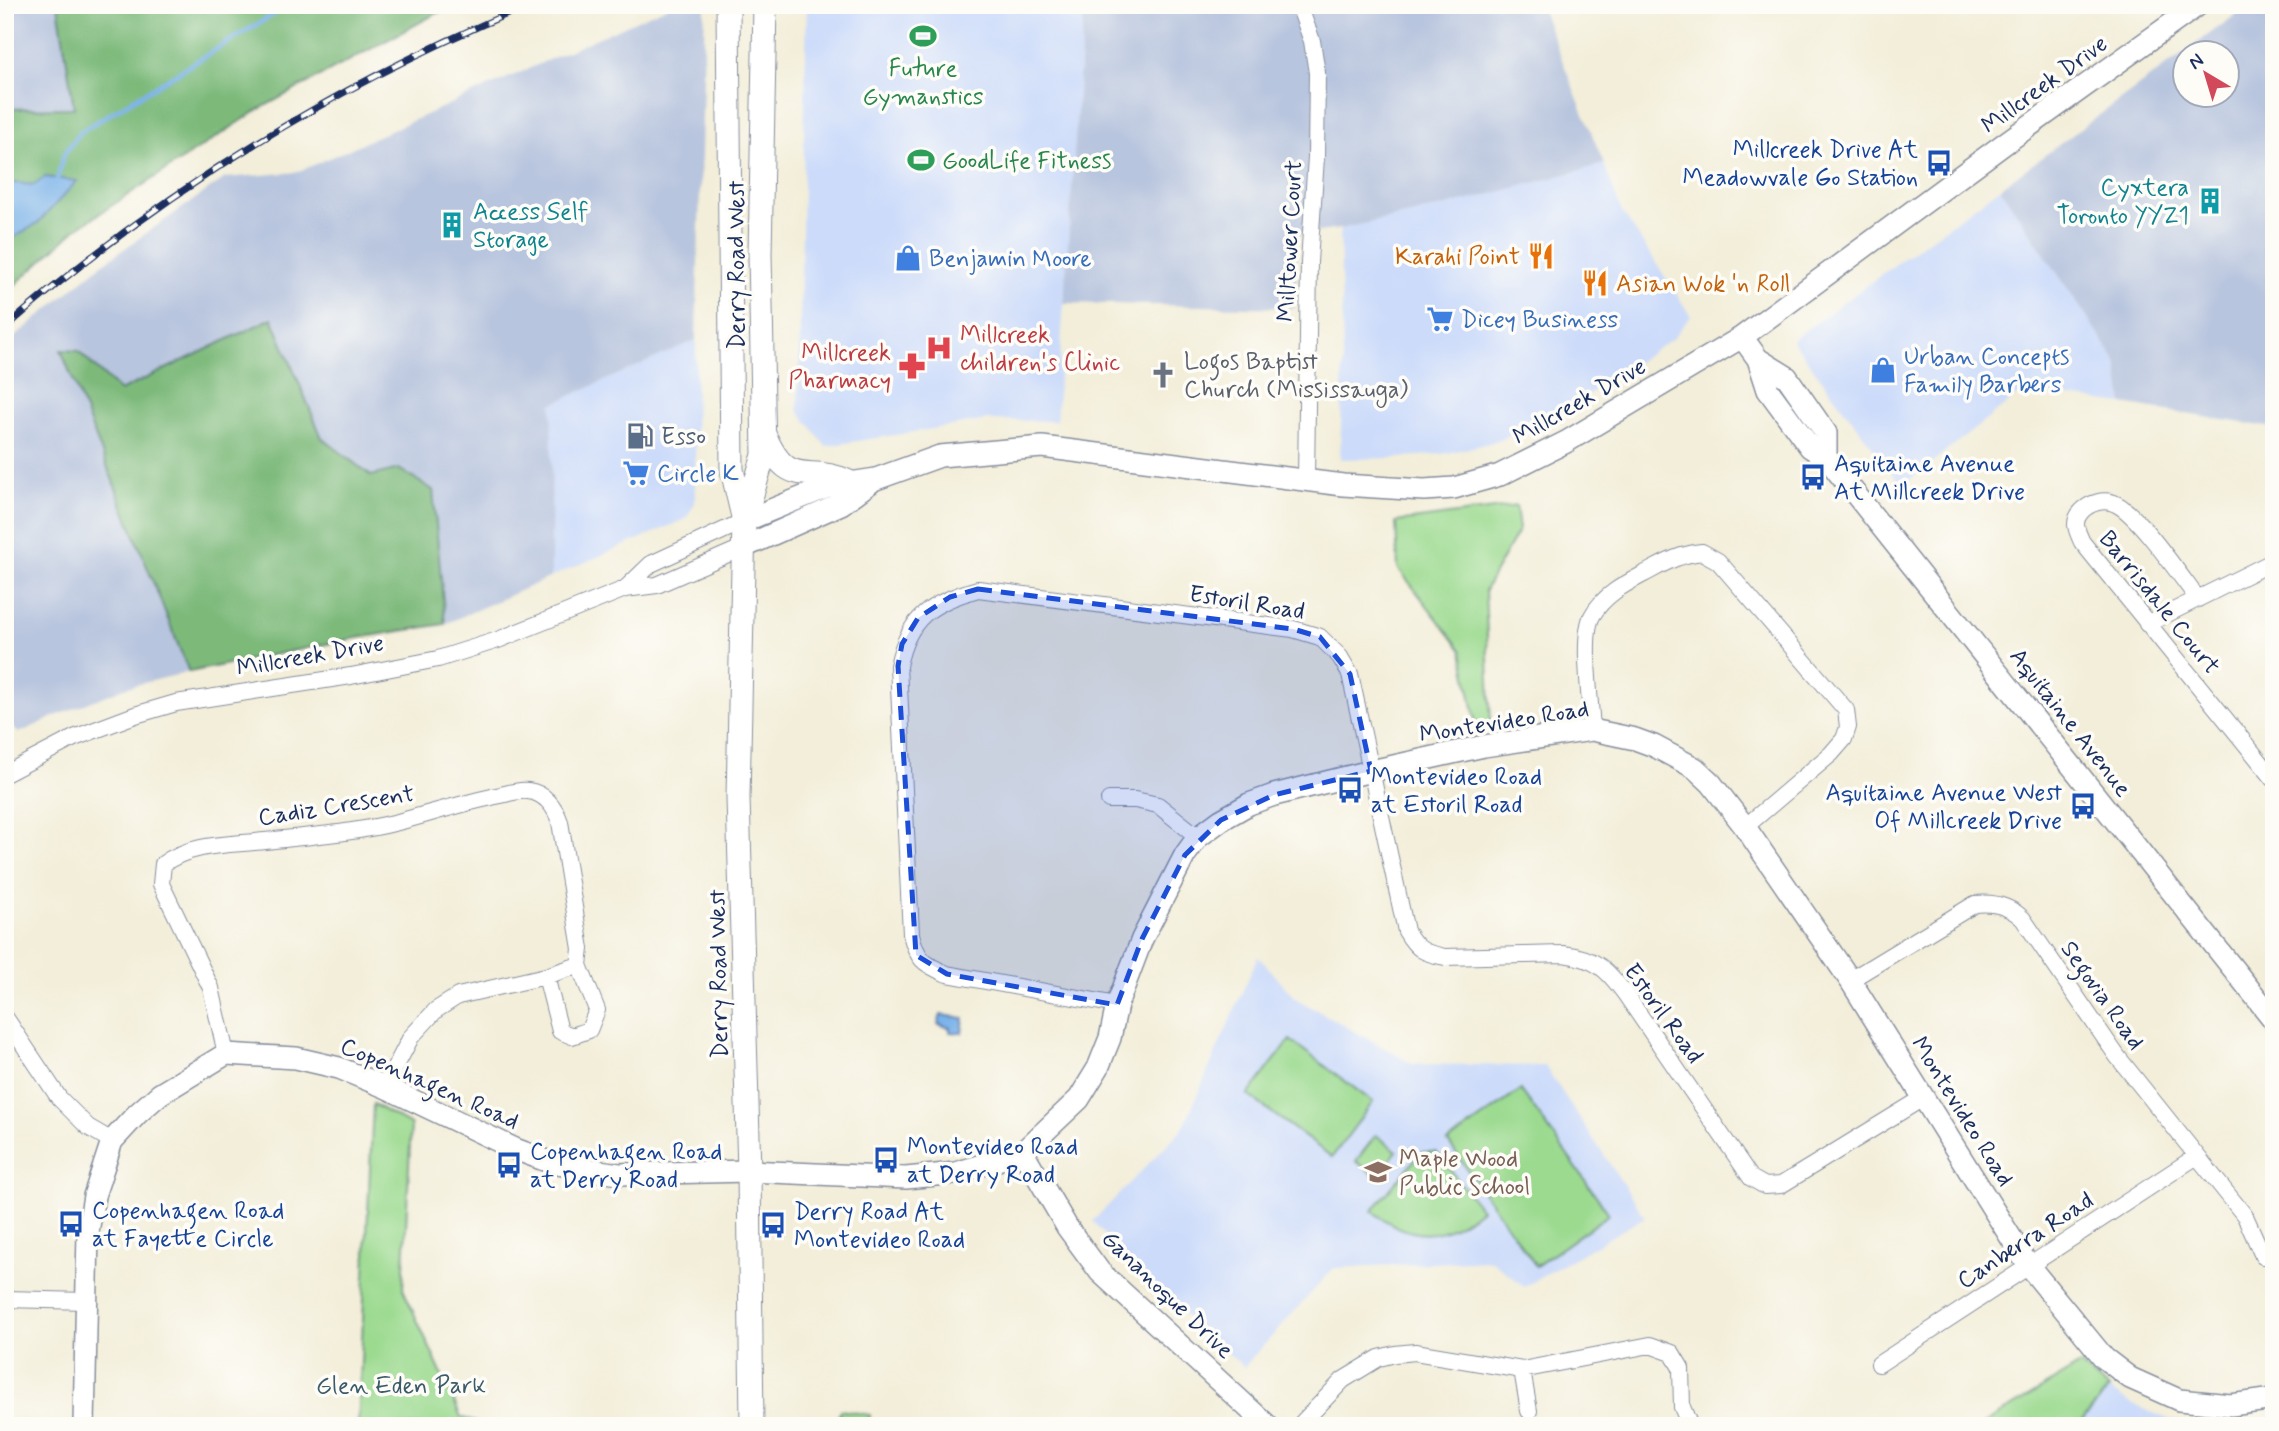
<svg xmlns="http://www.w3.org/2000/svg" width="2279" height="1431" viewBox="0 0 2279 1431" font-family="Mynerve,sans-serif">
	<style>
		.built { fill: #ccdbfa }
		.industrial { fill: #b8c5de; fill-rule: evenodd }
		.green { fill: #9cda90; stroke: #5c8477; stroke-width: 2 }
		.forest { fill: #7dba7a; stroke: #4c746c; stroke-width: 2 }
		.water { fill: #78b1e8; stroke: #4a70a3; stroke-width: 2 }
		.lines { fill: none; stroke-linecap: round; stroke-linejoin: round }
		.stream { stroke: #78b1e8; stroke-width: 4.5 }
		.minor-casing { stroke: #878e9c; stroke-width: 18 }
		.tertiary-casing { stroke: #878e9c; stroke-width: 24 }
		.secondary-casing { stroke: #878e9c; stroke-width: 25 }
		.minor { stroke: #fff; stroke-width: 16 }
		.tertiary { stroke: #fff; stroke-width: 21 }
		.secondary { stroke: #fff; stroke-width: 23 }
		.rail-casing { stroke: #1b2f5e; stroke-width: 7 }
		.rail { stroke: #fdfcf7; stroke-width: 4.5; stroke-dasharray: 13; stroke-linecap: butt }
		.marked { fill: #1d4ed8; fill-opacity: 0.2; stroke: #1d4ed8; stroke-width: 5; stroke-dasharray: 14 9; stroke-linejoin: round }
		.labels { text-anchor: middle; stroke-width: 7; stroke-linejoin: round; paint-order: stroke }
		.leisure-label { font-size: 24px; fill: #27864d; stroke: #fdfcf7 }
		.street-label { font-size: 24px; fill: #1b2f5e; stroke: #fdfcf7 }
		.transit-label { font-size: 24px; fill: #164399; stroke: #fdfcf7; text-anchor: start }
		.culture-label { font-size: 24px; fill: #0d838f; stroke: #fdfcf7; text-anchor: end }
		.food-label { font-size: 24px; fill: #c56008; stroke: #fdfcf7; text-anchor: end }
		.shop-label { font-size: 24px; fill: #366cbe; stroke: #fdfcf7; text-anchor: start }
		.health-label { font-size: 24px; fill: #be3a42; stroke: #fdfcf7; text-anchor: start }
		.worship-label { font-size: 24px; fill: #5b616d; stroke: #fdfcf7; text-anchor: start }
		.service-label { font-size: 24px; fill: #4e5e75; stroke: #fdfcf7; text-anchor: start }
		.education-label { font-size: 24px; fill: #785e54; stroke: #fdfcf7; text-anchor: start }
		.park-label { font-size: 24px; fill: #3b5a6a; stroke: #fdfcf7 }
	</style>
	<rect width="100%" height="100%" fill="#fdfcf7"/>
	<filter id="ink" filterUnits="userSpaceOnUse"><feTurbulence type="fractalNoise" baseFrequency=".0143" numOctaves="2"/><feDisplacementMap in="SourceGraphic" scale="14" xChannelSelector="R" yChannelSelector="G"/><feConvolveMatrix kernelMatrix="1 2 1 2 8 2 1 2 1" color-interpolation-filters="sRGB"/></filter>
	<filter id="wash" filterUnits="userSpaceOnUse"><feTurbulence type="fractalNoise" baseFrequency=".00686" numOctaves="4" result="noise"/><feDisplacementMap in="SourceGraphic" scale="28" xChannelSelector="R" yChannelSelector="G"/><feGaussianBlur stdDeviation="1.57" result="paint"/><feColorMatrix in="noise" values="0 0 0 0 0 0 0 0 0 0 0 0 0 0 0 0 0 1.4 0 .05"/><feComposite in="paint" operator="in"/></filter>
	<g filter="url(#wash)">
		<rect width="100%" height="100%" fill="#f3eed9"/>
		<path class="built" d="M807,5H1084L1056,421L988,420L826,446L798,410Z
			M1604,164L1621,210L1691,316L1672,339L1560,413L1498,441L1448,453L1399,458L1340,459L1343,357L1340,229L1443,207Z
			M2000,188L2117,362L2123,404L2023,391L1902,486L1792,340Z
			M696,340L695,503L686,519L551,577L552,404Z
			M1258,956L1295,998L1413,1064L1545,1066L1645,1217L1524,1287L1491,1260L1334,1268L1244,1367L1198,1328L1119,1253L1093,1221L1183,1128Z
			M2109,1389L2131,1404L2165,1418L2195,1426H2078Z"/>
		<path class="industrial" d="M5,5H58L74,109H5Z
			M671,5H705L696,340L552,404L551,577L445,624L433,490L399,469L371,476L322,438L272,318L120,391L78,351L61,350L189,672L127,687L65,712L19,733L5,720V345L101,265L225,178L298,172Z
			M1084,5H1540L1604,164L1443,207L1340,229L1297,235L1295,308L1064,303Z
			M2249,5H2274V428L2123,404L2117,362L2000,188ZM2184,52H2226V94H2184Z"/>
		<path class="green" d="M1516,506L1519,529L1485,590L1491,725L1477,728L1462,651L1398,568L1396,522Z
			M1290,1040L1373,1102L1332,1157L1248,1095Z
			M1521,1090L1609,1214L1536,1266L1448,1142Z
			M373,1104L411,1125L403,1289L461,1417L484,1426H358Z
			M1376,1135L1397,1151L1377,1177L1356,1161Z
			M1421,1152H1436L1481,1209C1443,1241 1412,1242 1372,1211Z
			M2080,1365L2109,1389L2078,1426H1981Z
			M840,1410L870,1415L869,1426L837,1424Z"/>
		<path class="forest" d="M58,5H452L261,108L76,229L5,294V109L74,108Z
			M272,318L322,438L371,476L399,469L433,490L445,624L351,639L189,672L61,350L78,351L120,391Z"/>
		<path class="water" d="M45,177L77,181L38,223L5,243V182L34,185Z
			M941,1015L964,1018L962,1033L950,1032V1028L938,1024Z"/>
		<g class="lines">
			<path class="stream" d="M54,183L57,179L64,154L80,132L289,5"/>
		</g>
	</g>
	<g filter="url(#ink)">
		<g class="lines">
			<g class="minor-casing">
				<path id="minor" d="M1300,8L1312,41L1317,73L1316,157L1309,262L1306,479
					M625,589L651,564L744,521
					M2198,599C2181,577 2138,514 2116,504C2104,498 2089,503 2081,512C2072,522 2077,531 2082,542L2274,779
					M2147,624L2274,561
					M1592,730C1591,704 1581,636 1592,616C1603,596 1623,585 1642,575C1665,563 1676,555 1702,552L1718,561L1846,710L1848,727L1844,739L1831,754L1745,827
					M5,774L74,738L135,715L176,703L351,676L438,659L498,640L625,589L657,585L744,547
					M1109,800H1135L1158,805L1198,837
					M546,976L560,1031L572,1036L589,1030L597,1010L579,965
					M1850,980L1975,904C1993,902 2010,906 2023,919L2117,1056L2245,1216L2263,1256
					M1117,1005L947,974C923,964 917,959 911,934L898,666C908,617 932,602 978,589L1293,629L1320,637L1340,657L1350,674L1406,931C1417,950 1424,953 1445,957L1563,954C1596,958 1607,969 1626,995L1751,1178L1765,1186L1781,1185L1923,1098
					M5,1017L59,1098L88,1127L112,1141
					M226,1054L211,988L161,884L163,864C191,843 230,845 265,841C309,836 355,833 398,822C432,813 466,802 501,795C509,793 519,790 528,791C545,793 555,807 560,822L581,949L579,965L546,976L458,996L436,1010L411,1037L385,1087
					M5,1299L87,1301
					M1879,1364L2197,1156
					M1522,1370L1529,1411
					M1299,1426L1343,1380L1379,1358L1395,1354L1415,1352L1522,1370L1650,1345L1672,1353L1681,1368L1682,1407L1690,1426"/>
			</g>
			<g class="tertiary-casing">
				<path id="tertiary" d="M1742,337L1758,359L1768,390L1810,447L1826,457L2274,1020
					M1758,359L1787,377L1826,433V457
					M744,521L830,486L876,479L940,456L1042,447L1343,485L1424,490L1454,488L1500,475L1566,442L1742,337L2004,144L2198,5
					M744,547L841,504L871,482
					M1023,1152L1067,1227L1100,1272L1268,1426
					M84,1426L88,1232L94,1196L112,1141L137,1114L160,1094L226,1054L296,1058L339,1068L385,1087L515,1149L552,1163L586,1169L619,1174L749,1171L906,1178L956,1173L1023,1152L1079,1099L1098,1068L1110,1038L1117,1005L1142,939L1185,855L1198,837L1221,820L1249,804L1274,795L1371,771L1484,746L1592,730L1635,739L1654,746L1695,768L1711,783L1745,827L1850,980L2028,1265L2104,1358L2130,1378L2179,1400L2231,1405L2274,1399"/>
			</g>
			<g class="secondary-casing">
				<path id="secondary" d="M728,5L732,470L744,521L738,798L749,1171L752,1426
					M764,434C790,494 807,461 851,483
					M745,517L764,455L760,254L765,5"/>
			</g>
			<use href="#minor" class="minor"/>
			<use href="#tertiary" class="tertiary"/>
			<use href="#secondary" class="secondary"/>
			<g class="rail-casing">
				<path id="rail" d="M5,328C161,192 338,83 529,5"/>
			</g>
			<use href="#rail" class="rail"/>
		</g>
	</g>
	<path class="marked" d="M978,589L1293,629L1320,637L1350,674L1371,771L1274,795L1221,820L1185,855L1142,939L1117,1005L947,974L916,955L898,666L902,644L918,618L950,597Z"/>
	<defs>
		<g id="stadium-bare" transform="scale(2.1)"><path d="M0-5a6.5 5 0 1 0 0 10a6.5 5 0 1 0 0-10ZM-3.5-1.8h7v3.6h-7Z" fill="#2e9e5b" stroke="#fdfcf7" stroke-width="2.5" paint-order="stroke"/></g>
		<g id="bus-bare" transform="scale(2.1)"><path d="M-5-6H5V4H4V6H2V4H-2V6H-4V4H-5ZM-3.5-4V0h7V-4ZM-3.5 1.2v1.5H-2V1.2ZM2 1.2v1.5H3.5V1.2Z" fill="#1a4fb4" stroke="#fdfcf7" stroke-width="2.5" paint-order="stroke"/></g>
		<g id="building-bare" transform="scale(2.1)"><path d="M-4-6H4V6H1V3H-1V6H-4ZM-2.5-4.3h1.7v1.8h-1.7ZM.8-4.3h1.7v1.8H.8ZM-2.5-1h1.7V.8h-1.7ZM.8-1h1.7V.8H.8Z" fill="#0f9aa8" stroke="#fdfcf7" stroke-width="2.5" paint-order="stroke"/></g>
		<g id="restaurant-bare" transform="scale(2.1)"><path d="M-5-6h1v4h1v-4h1v4h1v-4h1v5L-1.5 .5V6h-2V.5L-5-1ZM5-6V6H3V1.5H1.5Q1.5-4 5-6Z" fill="#e8710a" stroke="#fdfcf7" stroke-width="2.5" paint-order="stroke"/></g>
		<g id="shop-bare" transform="scale(2.1)"><path d="M-5-2.5h2.3a2.7 3.5 0 0 1 5.4 0H5L5.5 6h-11ZM-1.5-2.5h3a1.5 2.3 0 0 0-3 0Z" fill="#3f7fe0" stroke="#fdfcf7" stroke-width="2.5" paint-order="stroke"/></g>
		<g id="supermarket-bare" transform="scale(2.1)"><path d="M-6-5.5h2.5l.6 2H6L4.5 2H-2.5L-4.4-4H-6ZM-1.5 3.2a1.3 1.3 0 1 0 .1 0ZM3 3.2a1.3 1.3 0 1 0 .1 0Z" fill="#3f7fe0" stroke="#fdfcf7" stroke-width="2.5" paint-order="stroke"/></g>
		<g id="hospital-bare" transform="scale(2.1)"><path d="M-5-5h3v3.5h4V-5h3V5h-3V1.5h-4V5h-3Z" fill="#e0444e" stroke="#fdfcf7" stroke-width="2.5" paint-order="stroke"/></g>
		<g id="pharmacy-bare" transform="scale(2.1)"><path d="M-2-6h4v4h4v4h-4v4h-4v-4h-4v-4h4Z" fill="#e0444e" stroke="#fdfcf7" stroke-width="2.5" paint-order="stroke"/></g>
		<g id="church-bare" transform="scale(2.1)"><path d="M-1.2-6h2.4v3.5h3.3v2.4h-3.3V6h-2.4V-.1h-3.3v-2.4h3.3Z" fill="#6b7280" stroke="#fdfcf7" stroke-width="2.5" paint-order="stroke"/></g>
		<g id="fuel-bare" transform="scale(2.1)"><path d="M-5.5-6h7V0h2V4h1.3V-2.5L3-4.5l.8-.8L6-3V5H2.5V1h-1V6h-7ZM-4.2-4.7v3.2H.2V-4.7Z" fill="#5c6f8a" stroke="#fdfcf7" stroke-width="2.5" paint-order="stroke"/></g>
		<g id="school-bare" transform="scale(2.1)"><path d="M0-5L7-2L0 1L-7-2ZM-4 1L0 2.5L4 1V4Q0 6-4 4Z" fill="#8d6e63" stroke="#fdfcf7" stroke-width="2.5" paint-order="stroke"/></g>
	</defs>
	<g fill-rule="evenodd">
		<use href="#stadium-bare" x="923" y="36"/>
		<use href="#stadium-bare" x="921" y="160"/>
		<use href="#bus-bare" x="1939" y="163"/>
		<use href="#building-bare" x="2210" y="201"/>
		<use href="#building-bare" x="452" y="225"/>
		<use href="#restaurant-bare" x="1541" y="256"/>
		<use href="#shop-bare" x="908" y="258"/>
		<use href="#restaurant-bare" x="1595" y="283"/>
		<use href="#supermarket-bare" x="1440" y="319"/>
		<use href="#hospital-bare" x="939" y="348"/>
		<use href="#pharmacy-bare" x="912" y="366"/>
		<use href="#shop-bare" x="1883" y="370"/>
		<use href="#church-bare" x="1163" y="375"/>
		<use href="#fuel-bare" x="640" y="436"/>
		<use href="#supermarket-bare" x="636" y="473"/>
		<use href="#bus-bare" x="1813" y="477"/>
		<use href="#bus-bare" x="1350" y="790"/>
		<use href="#bus-bare" x="2083" y="806"/>
		<use href="#bus-bare" x="886" y="1160"/>
		<use href="#bus-bare" x="509" y="1165"/>
		<use href="#school-bare" x="1378" y="1172"/>
		<use href="#bus-bare" x="71" y="1224"/>
		<use href="#bus-bare" x="773" y="1225"/>
	</g>
	<g class="labels">
		<g class="leisure-label">
			<text x="923" y="76">Future<tspan x="923" dy="28">Gymanstics</tspan></text>
			<text x="942" y="168" text-anchor="start">GoodLife Fitness</text>
		</g>
		<g class="street-label">
			<text transform="translate(2044 84) rotate(-36)" y="8">Millcreek Drive</text>
			<text transform="translate(1289 241) rotate(-87)" y="8">Milltower Court</text>
			<text transform="translate(736 265) rotate(-90)" y="8">Derry Road West</text>
			<text transform="translate(1579 401) rotate(-30)" y="8">Millcreek Drive</text>
			<text transform="translate(1247 602) rotate(9)" y="8">Estoril Road</text>
			<text transform="translate(2160 602) rotate(51)" y="8">Barrisdale Court</text>
			<text transform="translate(310 655) rotate(-10)" y="8">Millcreek Drive</text>
			<text transform="translate(1504 721) rotate(-9)" y="8">Montevideo Road</text>
			<text transform="translate(2071 722) rotate(52)" y="8">Aquitaine Avenue</text>
			<text transform="translate(336 805) rotate(-9)" y="8">Cadiz Crescent</text>
			<text transform="translate(718 974) rotate(-91)" y="8">Derry Road West</text>
			<text transform="translate(2103 995) rotate(55)" y="8">Segovia Road</text>
			<text transform="translate(1664 1013) rotate(54)" y="8">Estoril Road</text>
			<text transform="translate(430 1083) rotate(24)" y="8">Copenhagen Road</text>
			<text transform="translate(1963 1111) rotate(58)" y="8">Montevideo Road</text>
			<text transform="translate(2025 1240) rotate(-33)" y="8">Canberra Road</text>
			<text transform="translate(1168 1294) rotate(44)" y="8">Gananoque Drive</text>
		</g>
		<g class="transit-label">
			<text x="1918" y="157" text-anchor="end">Millcreek Drive At<tspan x="1918" dy="28">Meadowvale Go Station</tspan></text>
			<text x="1834" y="471">Aquitaine Avenue<tspan x="1834" dy="28">At Millcreek Drive</tspan></text>
			<text x="1371" y="784">Montevideo Road<tspan x="1371" dy="28">at Estoril Road</tspan></text>
			<text x="2062" y="800" text-anchor="end">Aquitaine Avenue West<tspan x="2062" dy="28">Of Millcreek Drive</tspan></text>
			<text x="907" y="1154">Montevideo Road<tspan x="907" dy="28">at Derry Road</tspan></text>
			<text x="530" y="1159">Copenhagen Road<tspan x="530" dy="28">at Derry Road</tspan></text>
			<text x="92" y="1218">Copenhagen Road<tspan x="92" dy="28">at Fayette Circle</tspan></text>
			<text x="794" y="1219">Derry Road At<tspan x="794" dy="28">Montevideo Road</tspan></text>
		</g>
		<g class="culture-label">
			<text x="2189" y="195">Cyxtera<tspan x="2189" dy="28">Toronto YYZ1</tspan></text>
			<text x="473" y="219" text-anchor="start">Access Self<tspan x="473" dy="28">Storage</tspan></text>
		</g>
		<g class="food-label">
			<text x="1520" y="264">Karahi Point</text>
			<text x="1616" y="291" text-anchor="start">Asian Wok 'n Roll</text>
		</g>
		<g class="shop-label">
			<text x="929" y="266">Benjamin Moore</text>
			<text x="1461" y="327">Dicey Business</text>
			<text x="1904" y="364">Urban Concepts<tspan x="1904" dy="28">Family Barbers</tspan></text>
			<text x="657" y="481">Circle K</text>
		</g>
		<g class="health-label">
			<text x="960" y="342">Millcreek<tspan x="960" dy="28">children's Clinic</tspan></text>
			<text x="891" y="360" text-anchor="end">Millcreek<tspan x="891" dy="28">Pharmacy</tspan></text>
		</g>
		<g class="worship-label">
			<text x="1184" y="369">Logos Baptist<tspan x="1184" dy="28">Church (Mississauga)</tspan></text>
		</g>
		<g class="service-label">
			<text x="661" y="444">Esso</text>
		</g>
		<g class="education-label">
			<text x="1399" y="1166">Maple Wood<tspan x="1399" dy="28">Public School</tspan></text>
		</g>
		<g class="park-label">
			<text x="401" y="1393">Glen Eden Park</text>
		</g>
	</g>
	<rect width="2279" height="1431" fill="none" stroke="#fdfcf7" stroke-width="28"/>
	<g transform="translate(2206 74) rotate(322)"><circle r="33" fill="#fdfcf7" stroke="#a3aaba" stroke-width="2"/>
	<path d="M0-5L12 26L0 18L-12 26Z" fill="#d1495b"/>
	<text y="-10" font-size="19" font-weight="bold" text-anchor="middle" fill="#1b2f5e">N</text>
	</g>
</svg>
